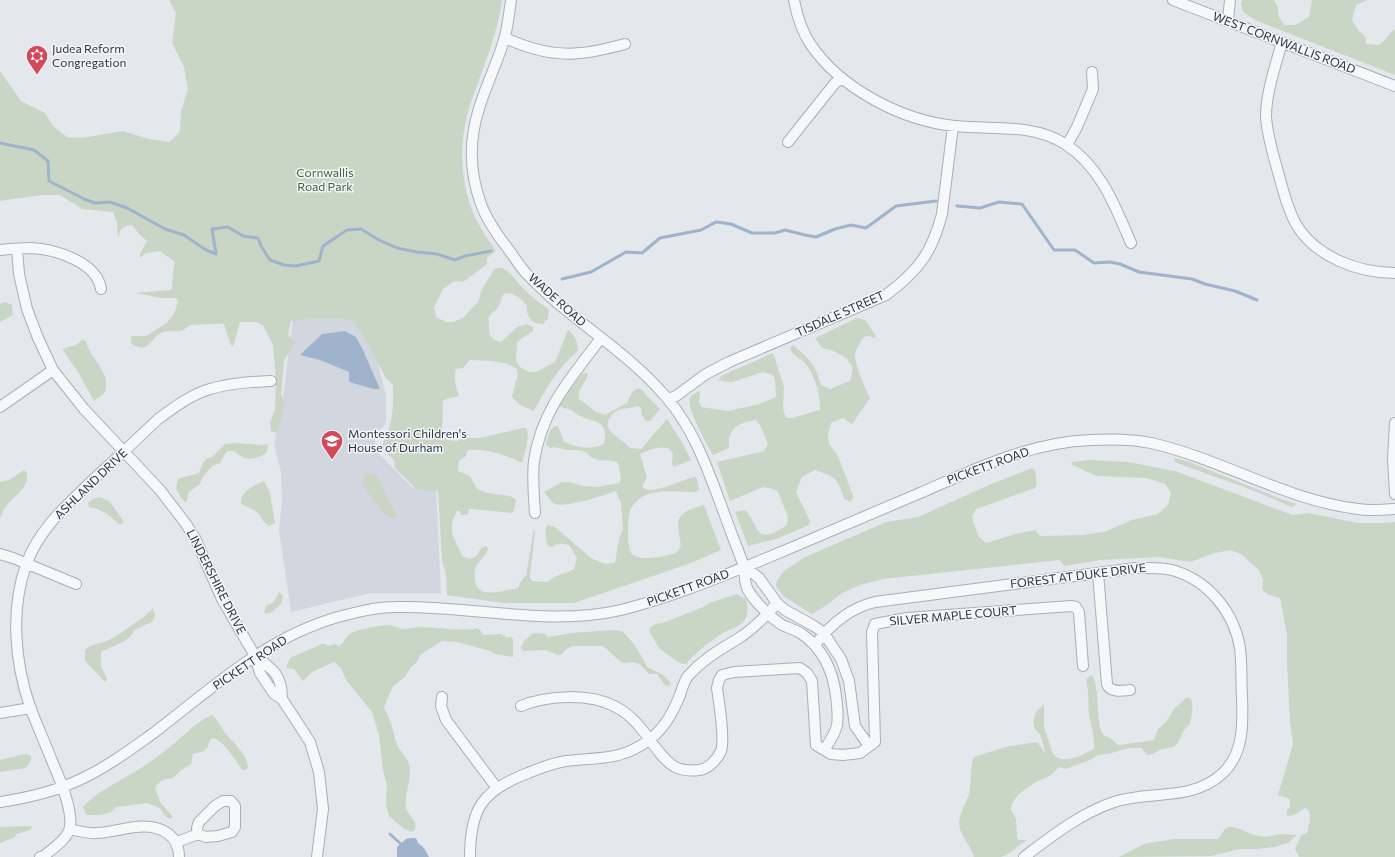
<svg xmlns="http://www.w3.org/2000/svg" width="1395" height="857" viewBox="0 0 1395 857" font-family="Commissioner,sans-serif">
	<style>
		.built { fill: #d2d6de }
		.green { fill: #c9d6c5 }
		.water { fill: #9fb4cc }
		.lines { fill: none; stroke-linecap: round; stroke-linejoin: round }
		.stream { stroke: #9fb4cc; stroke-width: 3 }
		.minor-casing { stroke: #a9aeb7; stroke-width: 12 }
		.minor { stroke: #f7f8fa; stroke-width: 10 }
		.labels { text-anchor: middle; stroke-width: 3; stroke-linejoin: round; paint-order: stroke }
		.street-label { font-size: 12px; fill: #2b3445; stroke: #f4f6f9 }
		.poi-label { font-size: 12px; fill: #2b3445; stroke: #f4f6f9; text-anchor: start }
		.park-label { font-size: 12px; fill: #3f6138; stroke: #f4f6f9 }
	</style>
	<rect width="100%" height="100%" fill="#e4e7ec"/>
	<path class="built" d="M325,315L354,319L374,348L386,395V424L375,434V450L412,487L436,489L441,593H371L291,612L279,530L282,501L281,472L274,445L282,404L293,319Z"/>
	<path class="green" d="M169,0H502C497,37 482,70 470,105C459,140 459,180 474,215C480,228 488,240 496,251L487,258V264L463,282L454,281L443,289L434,307L436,317L446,322H453L463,318L478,302L482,289L494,270C498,267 501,267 505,270C513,274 517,283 523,288C530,296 539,302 548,309L549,311L548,318L543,324C534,323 529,321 527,312C527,309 527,307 526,305C523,299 512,292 505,293C501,297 501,302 498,307C496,311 491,313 489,317C488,319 489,323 489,326C489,335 491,340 501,342L517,327L527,324L533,327V331L519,340L517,343L516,361L520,367L529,372H536L555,362L568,330C575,334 578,343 578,351C557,369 547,387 534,411L520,405L512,397L518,374L516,368C502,360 486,361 470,360L463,368L456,369C453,377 456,388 459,396L446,399L443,401L442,437L447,440L457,441L464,438H480L523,428H526C531,436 524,454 522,463C503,454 489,449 468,450L465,457L459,461L458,468V471L470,476L477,489C482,491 488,493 493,494C502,495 510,494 516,500L514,510L512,513L472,509H469L468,514L465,515H461L460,511H457C447,530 453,535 461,553L462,556C471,561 477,558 480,549L486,546L488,549C486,557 476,562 475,570C474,572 475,576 475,579C475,597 496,593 507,590C511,589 515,590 519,587V584L526,575L534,529L535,532L530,575V578L532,581L547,582L556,576L571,571L574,569L577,558L569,545C563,544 557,543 552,547L548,546C546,539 544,532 547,525L555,527L591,558L605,564L615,563L619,539L623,529L621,503L617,494L616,491C605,495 566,508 555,504C551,502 547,495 544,492L562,482H569L583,486L598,487L619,483L621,480L619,466L617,462L613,461L598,460L591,457L586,452L579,450H567L554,447L551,448L546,445C548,438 549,425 558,426L564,442C577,448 590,450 604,444C609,420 596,423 580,416C576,414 573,410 569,409C565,408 563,408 560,406L562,399L583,373H588C587,383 577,388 579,399L595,411L605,415C613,411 620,406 627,403L632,392L638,388L644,391L645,394L660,409L650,421H646L642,415L641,408L638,406C632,408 625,408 619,410C611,413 603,424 611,432C617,438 624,441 630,448L641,449L667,419L683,444L691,460L674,467L672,464L673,453L668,448C657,446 650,450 640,454L647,478L643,484V488C653,495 683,479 695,477L697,479L699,489L696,492C682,492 654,489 642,497C638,499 631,507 630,511C628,518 626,551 633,555C642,561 665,557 675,553C690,547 668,525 684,513C689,509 698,507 704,505L721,550L691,563L574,603H503L447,595L446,574L442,561L438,491L416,489L395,468L394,460L382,449C383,440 388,433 390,424C394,411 393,398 393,385L385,377L370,347L354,322L346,319H310L291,321L288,335L295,342L284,361L281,395L285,405L277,433L271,431L270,423L275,409L276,381L273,345L263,325L256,322H240L234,344L232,347L228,337L224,324C222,323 192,325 190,325C187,327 184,330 180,331C174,332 166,330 161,333C155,336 151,344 145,347C141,349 134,346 131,343V336H145L148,335C164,324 174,322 178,301L176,298H161L135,293L170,290L172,288L173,271L175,262L160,251L146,253L140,258V254L147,241L139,234L132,225C122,226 121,228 118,238L117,223L113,212L82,209L60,195H41L0,201V71L21,101L45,113L53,126L67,137L82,138L123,131L149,139L169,142L178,134L180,131L181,111L188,89L184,67L172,43L176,13Z
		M1242,0H1274L1277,5L1279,17L1284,25H1295L1309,17L1312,0H1368L1356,5L1352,20L1359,31L1365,36L1366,44L1379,45C1386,40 1388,34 1395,29V75L1257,21L1243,12L1241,4Z
		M5,302L12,305L13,315L0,322V304Z
		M857,318L865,320L876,336L874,338L869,336L864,337C860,342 856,349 855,355C855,365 865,388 870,398L852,424L843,418L831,423L828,434L829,444L838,456L853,496L851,502L844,499C838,478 836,477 815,470L802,477L796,492L810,521L809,525L779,538L748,546L735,512L745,510C751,516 753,522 757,529C764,542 779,530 787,525L788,517L778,492L774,489L763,487L730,501L717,462L764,451L768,444L760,425L756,420C738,423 728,427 729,448L713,455C707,444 686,409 690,398C692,394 696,393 700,391L699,401L701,407L728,411L759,404L776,397L775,380L773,375L763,372L732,382H726L719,380L721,376L773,353L784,387L783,409L786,418H792L820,410C820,395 816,379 808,367C803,359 793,357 790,348L793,345C810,359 815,364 821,385L830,389L850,381L853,368L847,359L834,351L822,348L815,338Z
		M82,340L86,341C87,345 88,349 91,353C97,364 112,378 104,393C102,396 97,399 94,401L80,375L62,349L76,345Z
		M235,443L262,445L268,444L267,452C262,457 252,460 245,458C238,457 237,448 226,452L220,463L212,466L202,478L200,484L188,493L187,501L185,502L181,498L176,488L178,479L199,473C202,465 203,458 212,457L225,444Z
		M1174,458L1189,462L1286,501L1297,504L1292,507L1289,506C1263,493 1235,484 1207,474C1196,469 1185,467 1175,462Z
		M1090,460L1128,462L1175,471L1293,515L1308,513L1358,523H1382L1395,522V857H1299L1295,849L1301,835L1307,833L1310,820L1309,811L1305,808L1294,815L1287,816V810L1290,807V799L1278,795L1293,744L1290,722L1287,664V634L1280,598L1267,594L1262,589L1263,581L1259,570L1241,554L1230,550L1211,554L1191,562L1158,557L1100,560L1065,566L1059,560L883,579L860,585L842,593L827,605L812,614L783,596L776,586L777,580L784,571L803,558L886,522L918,517L989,485L1032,468L1035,471L1037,484L1035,488L976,509L972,517L978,536L986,543L1020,533L1035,530L1040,536L1083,535L1104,532L1132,520L1158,514L1168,505L1171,493L1165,484L1147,478L1096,476L1071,464L1073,462Z
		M24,470L27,473C29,488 16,494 8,504C4,508 2,514 0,518V482L9,480Z
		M376,474L396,515L395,519L385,515L363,486V479L365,475Z
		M264,481L270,493L275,523L269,526C261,521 264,520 259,514C254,509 247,507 241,504C241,489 253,487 264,481Z
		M100,497L110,502L124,522L120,525C110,516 103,509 89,507L88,503L93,499Z
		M279,592L283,596L281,604C274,608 274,615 264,613L266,606L273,603Z
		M737,594L746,599C748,608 749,615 743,622C738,628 727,630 721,634C708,643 696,652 686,664L679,663L659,648L649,631L650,627L656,624L663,623L703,607L712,602Z
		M153,608L155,615L152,622L134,630C132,641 110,647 101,652V666L107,679L105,682L85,661V650L90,646L104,642L115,637L146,615Z
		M388,625C393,625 398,628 403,629C409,629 416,627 422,627C440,627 459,632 477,628L480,630L483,635L501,634L508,638L510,636L513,639V657L495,654L490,651L457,642L442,641L420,655L417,662L411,667L405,677L393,686L384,707C387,713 390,720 392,727C394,733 395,739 397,745C400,751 407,757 409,764C413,777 404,793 406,807C407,817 420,820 414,831L411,832L403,828L389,816L386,805L387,785L383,770L379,735L372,712L346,680L341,668L334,662L312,672L303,681L294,669L286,668L290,658L322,644H326L327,646C333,645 334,642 339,646C344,643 345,638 350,634C357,629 378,626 388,625Z
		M613,630L621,631L624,633L634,644L642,657L647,667L663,675L671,683L669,686L665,685L657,674H649C639,662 637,661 622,663L603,646H573L566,649L562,654L558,655L545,650L523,651L521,648L524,641L533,633L545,634L548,637L572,633Z
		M1092,675C1102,694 1094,721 1104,736C1114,737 1113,744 1120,745L1154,740L1158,729L1166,722L1174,709L1186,698H1190C1195,705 1191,716 1190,724C1180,731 1182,740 1175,746C1172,748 1166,748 1162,749C1157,751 1153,755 1147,755L1141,748H1128L1108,754L1098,755L1090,760L1066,769L1059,767L1051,775L1034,783L1019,794L1012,803L1011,810L1016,819L1017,838L1019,840H1027L1008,854L1001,857H974C971,846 963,839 960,829C956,818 966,804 969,794C972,781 969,769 974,757L1005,747L1037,742L1046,754L1040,734L1035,729L1033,722L1036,712L1044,704V727L1053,754C1064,766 1082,755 1094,749C1095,736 1091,727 1089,714C1088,703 1089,691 1086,679Z
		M212,715C218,720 221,727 225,733C234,744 246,752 248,767L246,770H242C236,761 223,739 212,738C208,742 210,744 207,748C204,752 197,753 193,754L191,764L181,770L173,778L162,780L157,785L155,788L160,802L173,817L170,819L163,814L160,808L147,803L116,807L111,812L100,815H86L83,807C95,793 111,786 126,777C140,769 153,760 165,751C180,740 195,722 212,715Z
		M25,754L31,756C32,761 29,765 25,768L0,772V760Z
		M31,826L32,827L30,830L16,834L15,837L0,843V827Z
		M1228,827C1242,827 1246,834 1258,836C1266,838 1273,835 1281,834C1286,834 1292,835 1297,835L1288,843L1274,847L1256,849H1239L1211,856L1119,857L1144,844L1174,839H1218L1225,829Z"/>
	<path class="water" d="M345,331L356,337L362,348L380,389H374L349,382V372L320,360L300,355L322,334Z
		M411,838H416L418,843L424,848L429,857H397V847L406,839Z"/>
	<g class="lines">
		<path class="stream" d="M0,143L34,150L48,161L49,181L84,199L95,203L110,202L127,208L165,229L184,235L206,250L216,254L212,229L228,227L243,236L258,238L261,246L270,260L284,265L296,266L319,261L323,246L347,230L361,229L379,240L397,248L417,252L437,254L455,260L465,256L491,251
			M957,206L980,208L999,202L1022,204L1054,250H1075L1094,263L1110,262L1120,264L1139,272L1192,279L1205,284L1235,291L1257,300
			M562,279L591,272L626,252L642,253L660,238L701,230L716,222L731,224L752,233H775L785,230L805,235L816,237L835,229L851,225L866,228L896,206L936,201
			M390,834L402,845"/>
		<g class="minor-casing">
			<path id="minor" d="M511,0C509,13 508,27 504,40C497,64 485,87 478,112C469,142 470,174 481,204C487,221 498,236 509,250C514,257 519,265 525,272C534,282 544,291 554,300C591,332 634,359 666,397C695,430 709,473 724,513C730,530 737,547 743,564C746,572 743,581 748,590C755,602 770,617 782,625C789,628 796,630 802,634C823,649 833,671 836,696C839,723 840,727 824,750
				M794,0C797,16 802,32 811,45C841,89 903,121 955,126C992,130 1032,123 1065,144C1101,167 1115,206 1131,243
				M1173,0L1395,86
				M1228,20L1230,0
				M505,38C527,48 555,56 580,53C595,52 610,48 625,44
				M1282,42C1276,64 1266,93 1266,116C1267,135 1273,154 1278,172C1283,190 1287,208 1296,224C1315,257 1359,273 1395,273
				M788,142L835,83L842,79
				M1067,145L1077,127L1093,89L1092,72
				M17,249L19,274L27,309L38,338L53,370L84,409L160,490L186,524L195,538L222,599L255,656L260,673L274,694L282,699L310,742L319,772L323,809L317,857
				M0,250C10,249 21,248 31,248C55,249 97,262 101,289
				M668,399L676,396L706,374L729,362L886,295C918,271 932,253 942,214L953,126
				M0,407L53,370
				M1395,423L1393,459L1395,494
				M535,513C534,496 532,478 534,461C542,409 571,378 601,338
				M0,554L13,558L76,584
				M745,567L759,578L777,603L785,610L814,626L824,633L829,641L841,659L849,681L855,726L869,746
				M1098,573L1107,684C1110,693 1122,691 1130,690
				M815,645C830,625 850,608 875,602L1136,568C1148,568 1160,567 1172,570C1208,580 1234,612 1240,648C1242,664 1241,681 1242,696C1243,723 1244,753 1223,773C1192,802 1151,790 1114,802C1081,813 1052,836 1024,857
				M255,656C273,669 282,675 282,699
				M442,697L441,706L446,720L496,787
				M521,706C548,695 590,693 616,707C624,711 633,719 639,726C650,738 661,759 675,767C683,771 691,771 699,770C708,769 717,760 721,751C725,740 719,701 717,688L719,680L722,675L734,672L800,668L807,673L812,681L816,745L831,754L843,755L860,753L875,742L872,632L875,624L907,618L1071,606L1076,607L1079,612L1083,666
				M0,713L31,708
				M0,802C27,798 54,792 79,780C106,768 131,749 155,732C212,688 267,637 338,617C357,612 376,607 396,607C471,605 547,627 621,610C669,598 715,579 762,560C815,538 868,515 920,493C975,469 1031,442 1091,440C1111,439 1132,439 1151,443C1222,459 1285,500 1358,509C1370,511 1382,510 1395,509
				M70,829C79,831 88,834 97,833C120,832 146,819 167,833C176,839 179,847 179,857
				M177,842L198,834L206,837L218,836L232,832L235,827V806L231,801H223L215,806L199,822L197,828L198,834
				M40,857L44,856C53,848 68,839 70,827C73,809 59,777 52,761C45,743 37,725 30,707C15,662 10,611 26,565C39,528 70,502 97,476C117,458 137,439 157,420C173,408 190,395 210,389C230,383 251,382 271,381
				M470,857C470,808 483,790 528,773C540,768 553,763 566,761C599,757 621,761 649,740C665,728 673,712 680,695C682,689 684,681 688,676C705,657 722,649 742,636C755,627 767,615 777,603"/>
		</g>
		<use href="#minor" class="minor"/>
	</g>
	<defs>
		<g id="synagogue-pin" transform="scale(1.15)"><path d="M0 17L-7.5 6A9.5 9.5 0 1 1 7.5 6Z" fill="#d1495b" stroke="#f4f6f9"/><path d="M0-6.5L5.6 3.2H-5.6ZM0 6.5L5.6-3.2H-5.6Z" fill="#fff"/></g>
		<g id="school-pin" transform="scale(1.15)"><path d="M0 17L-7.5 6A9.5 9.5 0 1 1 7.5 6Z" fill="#d1495b" stroke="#f4f6f9"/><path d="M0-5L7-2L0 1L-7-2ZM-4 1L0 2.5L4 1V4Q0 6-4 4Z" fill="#fff"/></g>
	</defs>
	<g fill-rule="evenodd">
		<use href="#synagogue-pin" x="37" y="56"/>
		<use href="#school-pin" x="332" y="441"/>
	</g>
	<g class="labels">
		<g class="street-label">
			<text transform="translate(1284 43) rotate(21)" y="4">WEST CORNWALLIS ROAD</text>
			<text transform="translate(557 300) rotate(42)" y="4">WADE ROAD</text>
			<text transform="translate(840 314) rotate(-24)" y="4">TISDALE STREET</text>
			<text transform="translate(988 466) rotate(-20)" y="4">PICKETT ROAD</text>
			<text transform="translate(91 484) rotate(-44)" y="4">ASHLAND DRIVE</text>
			<text transform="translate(1078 576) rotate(-7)" y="4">FOREST AT DUKE DRIVE</text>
			<text transform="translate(216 582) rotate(63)" y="4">LINDERSHIRE DRIVE</text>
			<text transform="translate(688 588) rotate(-20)" y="4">PICKETT ROAD</text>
			<text transform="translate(953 616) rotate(-5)" y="4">SILVER MAPLE COURT</text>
			<text transform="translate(250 663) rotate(-34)" y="4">PICKETT ROAD</text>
		</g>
		<g class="poi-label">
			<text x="52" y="53">Judea Reform<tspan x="52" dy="14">Congregation</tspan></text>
			<text x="348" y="438">Montessori Children's<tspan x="348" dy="14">House of Durham</tspan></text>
		</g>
		<g class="park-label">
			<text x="325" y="177">Cornwallis<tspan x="325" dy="14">Road Park</tspan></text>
		</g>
	</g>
</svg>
